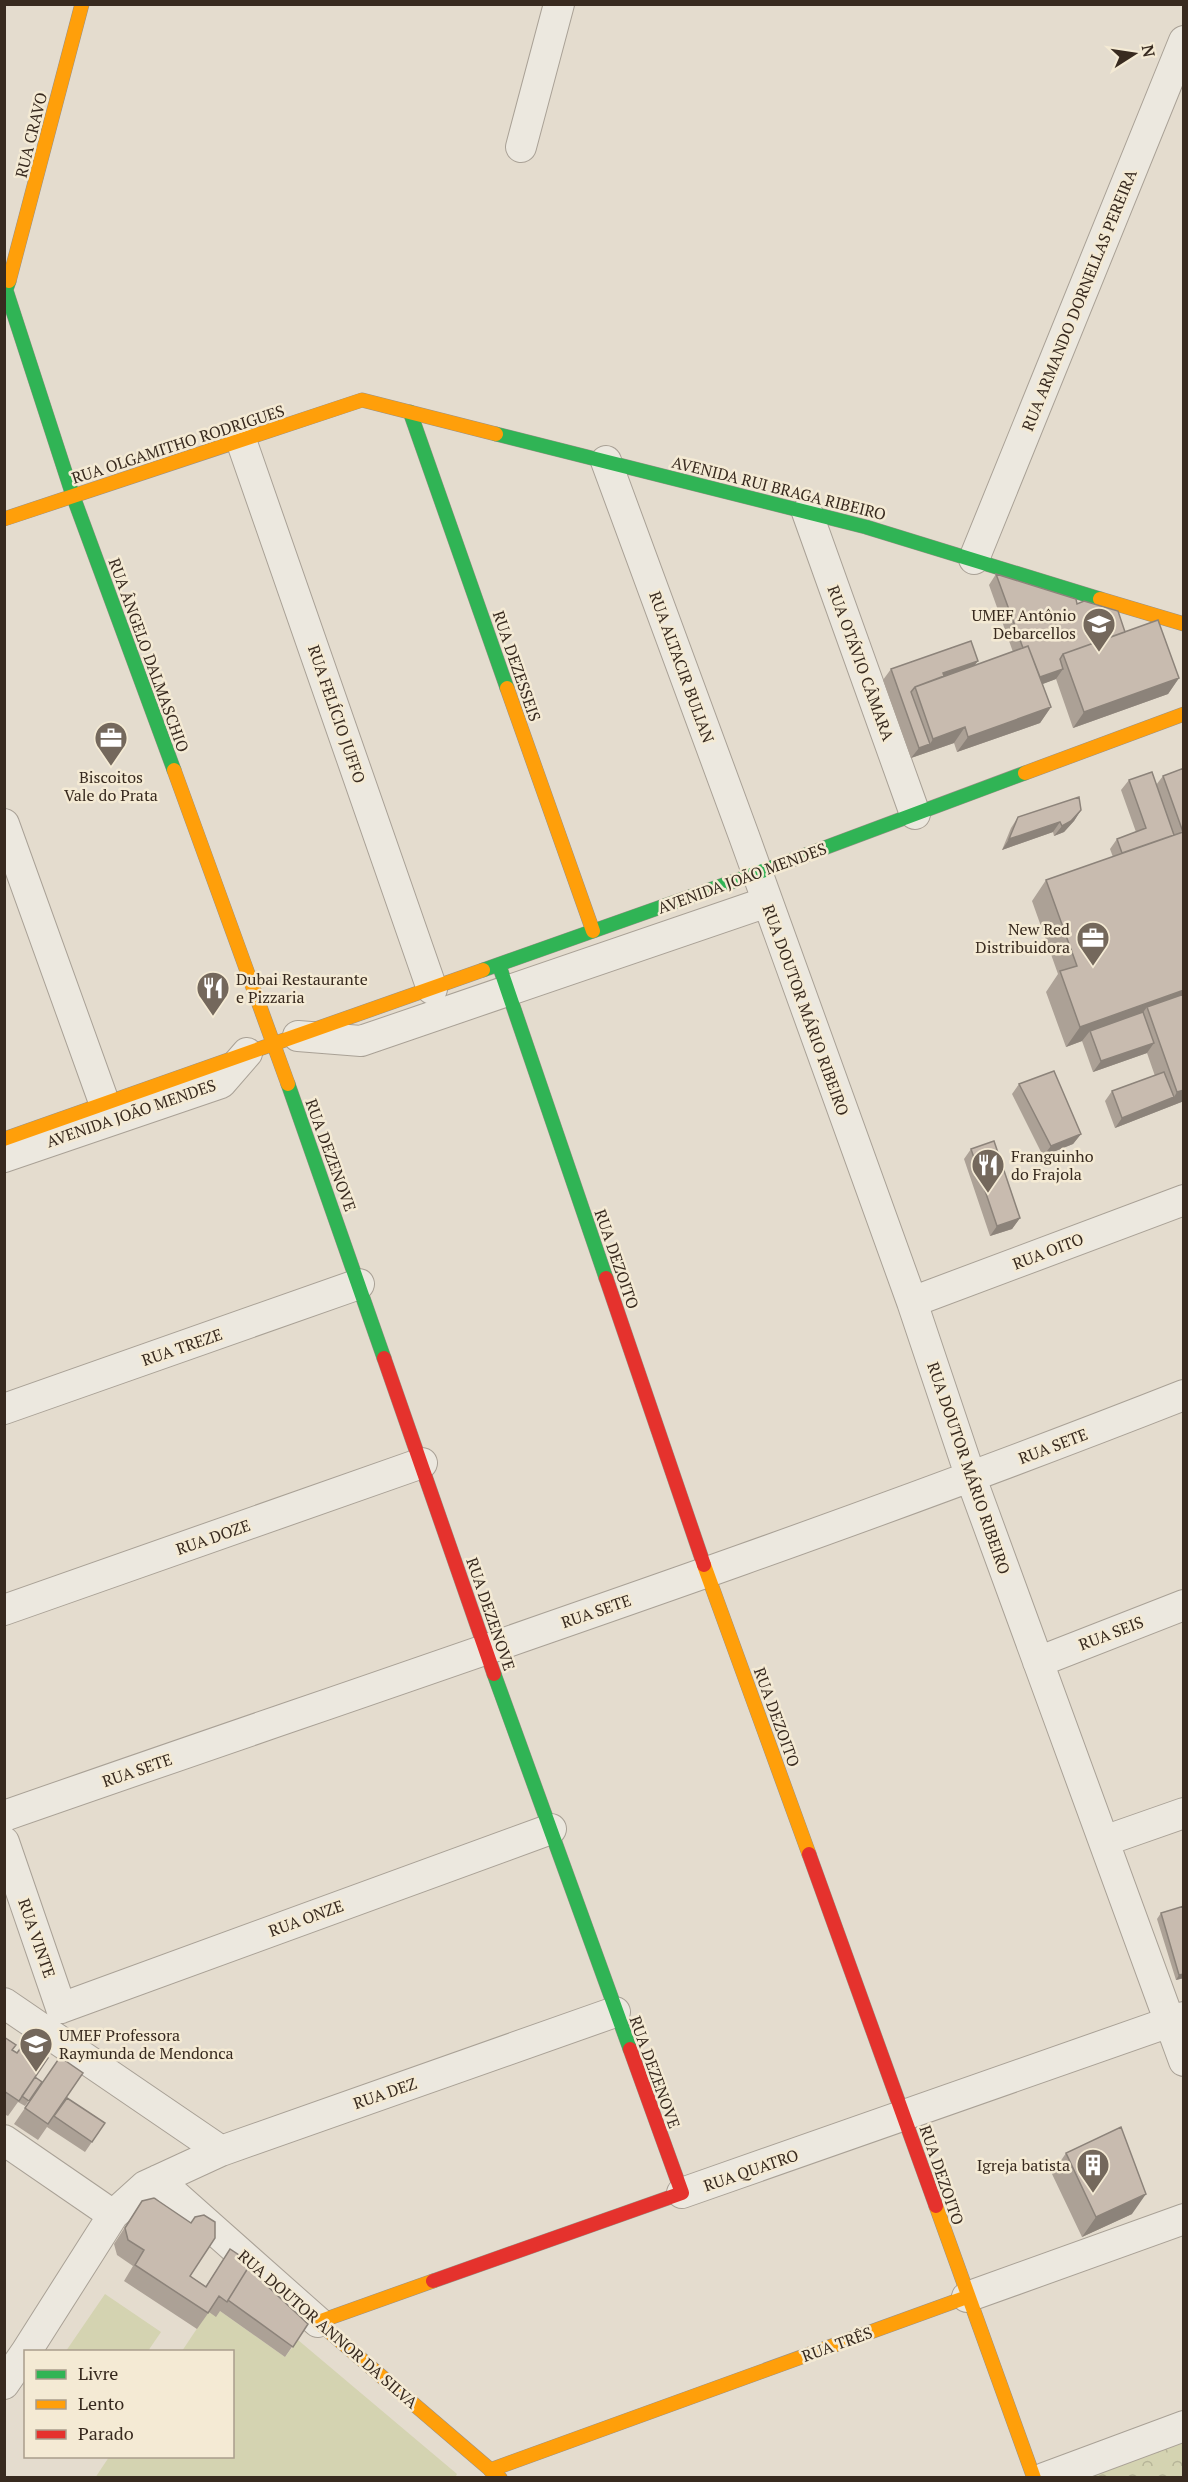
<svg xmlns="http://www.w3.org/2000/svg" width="1188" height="2482" viewBox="0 0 1188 2482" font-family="'PT Serif',serif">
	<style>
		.grass { fill: #d4d3b1 }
		.park { fill: url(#park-crowns) }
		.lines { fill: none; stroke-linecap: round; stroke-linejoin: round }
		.street-casing { stroke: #a9a196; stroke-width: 32 }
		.fast-casing { stroke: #999187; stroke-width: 15 }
		.slow-casing { stroke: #999187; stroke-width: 15 }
		.jam-casing { stroke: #999187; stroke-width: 15 }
		.street { stroke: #ece8df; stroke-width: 30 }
		.fast { stroke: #30b455; stroke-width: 14 }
		.slow { stroke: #ff9f0a; stroke-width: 14 }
		.jam { stroke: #e5322d; stroke-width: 14 }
		.wall { fill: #aca196 }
		.shaded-wall { fill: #8c837a }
		.building { fill: #c8bbaf; stroke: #8c837a; stroke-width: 1.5 }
		.labels { text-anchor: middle; stroke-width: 5; stroke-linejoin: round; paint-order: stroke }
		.street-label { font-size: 16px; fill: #382a1f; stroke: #f4ead4 }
		.poi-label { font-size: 16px; fill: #382a1f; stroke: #f4ead4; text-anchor: end }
	</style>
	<defs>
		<pattern id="park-crowns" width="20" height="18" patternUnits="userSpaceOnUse" patternTransform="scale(1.5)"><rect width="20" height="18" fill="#d4d3b1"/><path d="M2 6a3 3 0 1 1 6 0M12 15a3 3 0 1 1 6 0" fill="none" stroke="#b7b598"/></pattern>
	</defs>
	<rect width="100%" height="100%" fill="#e4dcce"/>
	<path class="grass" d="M105,2294L161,2332L148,2351H66Z
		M220,2311L285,2357L298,2340L457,2474L455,2478H95L109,2457L232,2456V2352L182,2351L208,2312Z"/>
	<path class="park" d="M1183,2442V2477L1086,2478Z"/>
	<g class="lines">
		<g class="street-casing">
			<path id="street" d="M521,147L559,4
				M241,440L432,989
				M606,461L744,836L912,1302L971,1478L1184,2061
				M807,512L915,814
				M974,559L1184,41
				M4,824L105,1105
				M298,1036L361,1041L767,902
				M4,1157L221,1083L247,1053
				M912,1302L1184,1200
				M4,1409L359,1284
				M4,1610L422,1463
				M1038,1662L1184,1605
				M4,1816C399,1678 795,1548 1184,1395
				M1104,1841L1184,1813
				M4,1842L61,2008
				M4,2003L221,2151
				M61,2008L551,1829
				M4,2140L113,2215
				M158,2180L318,2322
				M682,2193L1184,2017
				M967,2297L1184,2219
				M26,2352L113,2215L145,2186L221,2151L615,2012
				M4,2384L26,2352
				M1044,2478L1184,2426"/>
		</g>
		<g class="fast-casing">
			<path id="fast" d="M9,281L6,290L73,496L174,770
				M410,412L507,688
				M496,434L866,527L1100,599
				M499,965L606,1278
				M483,970L757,873L1025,773
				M288,1084L384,1358
				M494,1674L630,2049"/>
		</g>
		<g class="slow-casing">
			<path id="slow" d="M9,281L82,4
				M4,519L362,400L496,434
				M1100,599L1184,624
				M507,688L593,931
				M174,770L288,1084
				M1025,773L1184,714
				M4,1139L483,970
				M704,1565L809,1854
				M936,2206L1034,2478
				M433,2281L318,2322L500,2478
				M490,2470L967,2297"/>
		</g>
		<g class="jam-casing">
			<path id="jam" d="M606,1278L704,1565
				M384,1358L494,1674
				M809,1854L936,2206
				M433,2281L682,2193L630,2049"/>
		</g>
		<use href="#street" class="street"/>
		<use href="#fast" class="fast"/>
		<use href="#slow" class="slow"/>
		<use href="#jam" class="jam"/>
	</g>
	<path class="wall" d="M996,574L1077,604L1125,632L1179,678L1168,694L1073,728L1056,679L1042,684L1051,707L1040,723L957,752L954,743L911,758L883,680L891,669L974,666L1013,652L989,585Z
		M1184,768V1101L1115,1128L1105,1101L1112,1091L1155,1076L1147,1053L1093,1072L1082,1041L1066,1047L1046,992L1058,974L1032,901L1046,880L1113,857L1110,849L1117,839L1136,832L1121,790L1129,780L1156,785L1163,776Z
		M1081,810L1074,821L1064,832L1054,836L1053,832L1002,850L1011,828L1018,817Z
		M1019,1084L1081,1134L1073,1144L1043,1156L1012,1094Z
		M971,1149L1020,1218L1012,1229L990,1236L964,1159Z
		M1161,1913L1184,1978L1176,1980L1157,1919Z
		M4,2037L12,2050L35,2077L42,2082L25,2106L18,2102L8,2116L4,2114Z
		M60,2057L67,2098L105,2123L85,2152L47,2127L38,2140L14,2124Z
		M1066,2153L1132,2214L1082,2237L1052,2174Z
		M142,2201L190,2276L206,2286L230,2249L248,2268L308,2324L285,2357L220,2311L216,2317L209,2312L197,2329L124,2281L133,2266L117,2255L114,2244Z"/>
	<path class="shaded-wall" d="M978,661L970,671L938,690L943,673Z
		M1063,669L1056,679L1027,690L1035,679Z
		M1179,678L1168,694L1073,728L1084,712Z
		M1051,707L1040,723L957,752L968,737Z
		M965,727L954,743L911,758L919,748L930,744L933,739Z
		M1081,810L1074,821L1064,832L1054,836L1062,826Z
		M1060,822L1053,832L1002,850L1009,839Z
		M1184,990V1005L1147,1007L1136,1022L1090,1031L1082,1041L1066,1047L1080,1027Z
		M1154,1043L1147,1053L1093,1072L1101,1061Z
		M1184,1090V1101L1115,1128L1122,1118L1174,1097L1177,1092Z
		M1081,1134L1073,1144L1043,1156L1051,1146Z
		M1020,1218L1012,1229L990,1236L997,1226Z
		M1184,1974V1978L1176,1980L1179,1975Z
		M1146,2194L1132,2214L1082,2237L1096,2217Z"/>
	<path class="building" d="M996,574L1076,599L1077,604L1084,601L1118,611L1125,632L1063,654L1060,659L1063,669L1040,677L1028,646L1023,648Z
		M1158,620L1179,678L1084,712L1063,654Z
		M971,641L978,661L943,673L944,676L915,687L911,692L930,744L919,748L891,669Z
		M1028,646L1051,707L968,737L965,727L933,739L915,687Z
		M1184,768V990L1080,1027L1060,971L1077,966L1046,880L1183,832L1163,776Z
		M1152,772L1174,835L1122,853L1117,839L1146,828L1129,780Z
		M1079,797L1081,810L1071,821L1062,826L1060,822L1009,839L1018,817Z
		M1184,994V1090L1177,1092L1147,1007Z
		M1143,1012L1154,1043L1101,1061L1090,1031Z
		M1054,1071L1081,1134L1051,1146L1019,1084Z
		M1164,1072L1174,1097L1122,1118L1112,1091Z
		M994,1141L1020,1218L997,1226L971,1149Z
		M1184,1906V1974L1179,1975L1161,1913Z
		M4,2037L16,2045L12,2050L17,2053L25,2042L48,2058L19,2101L4,2091Z
		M60,2057L83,2073L48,2124L25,2108Z
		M35,2077L42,2082L29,2101L22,2096Z
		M67,2098L105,2123L92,2142L54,2116Z
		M1121,2127L1146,2194L1096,2217L1066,2153Z
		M154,2198L191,2223L195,2217L204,2215L215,2222V2238L190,2276L206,2287L230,2249L251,2263L227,2302L219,2296L208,2313L135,2265L144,2250L128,2240L125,2228L142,2201Z
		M248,2268L308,2324L293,2347L228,2300Z"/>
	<defs>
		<g id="school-pin" transform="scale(1.725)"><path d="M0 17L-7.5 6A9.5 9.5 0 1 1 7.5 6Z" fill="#74685c" stroke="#f4ead4"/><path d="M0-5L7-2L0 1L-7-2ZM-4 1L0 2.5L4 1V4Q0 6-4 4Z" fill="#fff"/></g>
		<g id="office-pin" transform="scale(1.725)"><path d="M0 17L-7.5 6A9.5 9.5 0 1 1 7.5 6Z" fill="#74685c" stroke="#f4ead4"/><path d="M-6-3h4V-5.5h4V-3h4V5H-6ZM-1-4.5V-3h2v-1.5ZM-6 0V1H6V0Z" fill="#fff"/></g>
		<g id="restaurant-pin" transform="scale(1.725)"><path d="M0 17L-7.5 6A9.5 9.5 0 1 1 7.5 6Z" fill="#74685c" stroke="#f4ead4"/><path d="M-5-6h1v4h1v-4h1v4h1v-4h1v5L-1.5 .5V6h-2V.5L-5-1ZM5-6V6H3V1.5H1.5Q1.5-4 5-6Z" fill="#fff"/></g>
		<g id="building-pin" transform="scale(1.725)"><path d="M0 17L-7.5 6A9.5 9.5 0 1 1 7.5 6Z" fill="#74685c" stroke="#f4ead4"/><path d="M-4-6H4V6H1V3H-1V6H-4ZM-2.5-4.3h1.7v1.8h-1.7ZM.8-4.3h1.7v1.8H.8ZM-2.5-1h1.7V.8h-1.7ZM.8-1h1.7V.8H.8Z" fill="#fff"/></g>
	</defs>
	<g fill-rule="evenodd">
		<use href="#school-pin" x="1099" y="624"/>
		<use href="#office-pin" x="111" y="738"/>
		<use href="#office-pin" x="1093" y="938"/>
		<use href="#restaurant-pin" x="213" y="988"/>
		<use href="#restaurant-pin" x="988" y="1165"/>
		<use href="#school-pin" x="36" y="2044"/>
		<use href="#building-pin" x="1093" y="2165"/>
	</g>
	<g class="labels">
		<g class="street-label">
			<text transform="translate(31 135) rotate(-76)" y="6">RUA CRAVO</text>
			<text transform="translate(1079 300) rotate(-68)" y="6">RUA ARMANDO DORNELLAS PEREIRA</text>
			<text transform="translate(178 444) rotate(-18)" y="6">RUA OLGAMITHO RODRIGUES</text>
			<text transform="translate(779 488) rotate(14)" y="6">AVENIDA RUI BRAGA RIBEIRO</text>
			<text transform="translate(149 655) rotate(70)" y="6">RUA ÂNGELO DALMASCHIO</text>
			<text transform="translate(861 663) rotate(70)" y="6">RUA OTÁVIO CÂMARA</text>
			<text transform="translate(517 666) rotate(71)" y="6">RUA DEZESSEIS</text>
			<text transform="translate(682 667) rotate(70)" y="6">RUA ALTACIR BULIAN</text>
			<text transform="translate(337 714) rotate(71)" y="6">RUA FELÍCIO JUFFO</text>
			<text transform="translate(742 878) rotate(-20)" y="6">AVENIDA JOÃO MENDES</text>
			<text transform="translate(806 1010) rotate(70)" y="6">RUA DOUTOR MÁRIO RIBEIRO</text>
			<text transform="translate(131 1113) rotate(-19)" y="6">AVENIDA JOÃO MENDES</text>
			<text transform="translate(331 1155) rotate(70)" y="6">RUA DEZENOVE</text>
			<text transform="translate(1048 1251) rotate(-21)" y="6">RUA OITO</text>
			<text transform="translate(617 1259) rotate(71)" y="6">RUA DEZOITO</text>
			<text transform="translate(182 1347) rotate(-19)" y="6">RUA TREZE</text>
			<text transform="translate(1053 1446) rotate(-21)" y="6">RUA SETE</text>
			<text transform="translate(969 1468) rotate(71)" y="6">RUA DOUTOR MÁRIO RIBEIRO</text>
			<text transform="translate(213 1537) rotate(-19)" y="6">RUA DOZE</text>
			<text transform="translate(596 1611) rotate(-19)" y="6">RUA SETE</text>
			<text transform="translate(491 1614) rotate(71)" y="6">RUA DEZENOVE</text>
			<text transform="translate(1111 1633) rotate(-21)" y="6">RUA SEIS</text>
			<text transform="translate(777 1717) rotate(70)" y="6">RUA DEZOITO</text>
			<text transform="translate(137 1770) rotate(-19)" y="6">RUA SETE</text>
			<text transform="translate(306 1918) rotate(-20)" y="6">RUA ONZE</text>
			<text transform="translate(37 1938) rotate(71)" y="6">RUA VINTE</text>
			<text transform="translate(655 2072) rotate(70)" y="6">RUA DEZENOVE</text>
			<text transform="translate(385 2093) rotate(-19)" y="6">RUA DEZ</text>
			<text transform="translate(751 2170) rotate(-19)" y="6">RUA QUATRO</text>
			<text transform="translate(942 2175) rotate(71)" y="6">RUA DEZOITO</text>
			<text transform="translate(328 2329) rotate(41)" y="6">RUA DOUTOR ANNOR DA SILVA</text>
			<text transform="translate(837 2344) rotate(-20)" y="6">RUA TRÊS</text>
		</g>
		<g class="poi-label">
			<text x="1076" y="621">UMEF Antônio<tspan x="1076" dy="18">Debarcellos</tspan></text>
			<text x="111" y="783" text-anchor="middle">Biscoitos<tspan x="111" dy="18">Vale do Prata</tspan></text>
			<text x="1070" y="935">New Red<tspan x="1070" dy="18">Distribuidora</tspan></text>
			<text x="236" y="985" text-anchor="start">Dubai Restaurante<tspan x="236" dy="18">e Pizzaria</tspan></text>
			<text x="1011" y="1162" text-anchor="start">Franguinho<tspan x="1011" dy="18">do Frajola</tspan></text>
			<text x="59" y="2041" text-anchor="start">UMEF Professora<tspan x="59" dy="18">Raymunda de Mendonca</tspan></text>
			<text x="1070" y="2171">Igreja batista</text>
		</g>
	</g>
	<rect width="1188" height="2482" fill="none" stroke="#382a1f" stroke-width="12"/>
	<rect x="24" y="2350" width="210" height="108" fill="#f4ead4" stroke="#a99d8c" stroke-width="1.5"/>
	<rect x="36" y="2370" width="30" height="9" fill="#30b455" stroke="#a99d8c" stroke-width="1.5"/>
	<text x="78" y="2380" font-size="18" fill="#382a1f">Livre</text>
	<rect x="36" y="2400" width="30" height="9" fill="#ff9f0a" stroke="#a99d8c" stroke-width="1.5"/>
	<text x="78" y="2410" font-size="18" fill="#382a1f">Lento</text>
	<rect x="36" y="2430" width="30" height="9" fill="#e5322d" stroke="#a99d8c" stroke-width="1.5"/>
	<text x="78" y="2440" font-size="18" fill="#382a1f">Parado</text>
	<g transform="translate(1134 54) rotate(78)" stroke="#f4ead4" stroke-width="4.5" paint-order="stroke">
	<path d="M0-4.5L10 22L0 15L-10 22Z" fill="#382a1f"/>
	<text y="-9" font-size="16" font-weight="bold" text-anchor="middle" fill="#382a1f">N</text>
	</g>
</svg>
